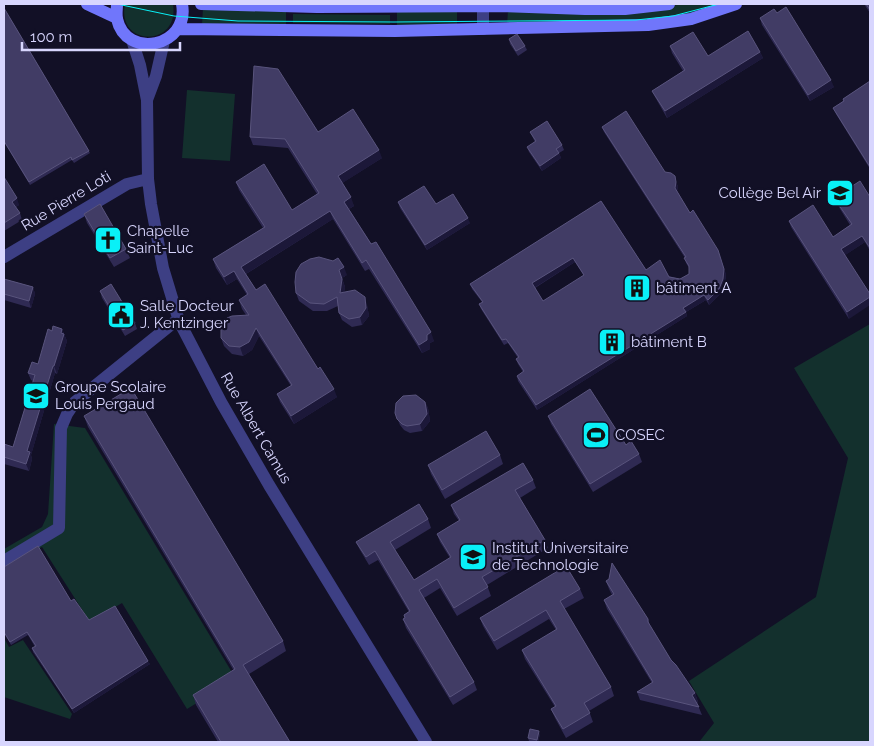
<svg xmlns="http://www.w3.org/2000/svg" width="874" height="746" viewBox="0 0 874 746" font-family="Raleway,sans-serif">
	<style>
		.green { fill: #13302d }
		.lines { fill: none; stroke-linecap: round; stroke-linejoin: round }
		.minor { stroke: #3d3f84; stroke-width: 12 }
		.tertiary { stroke: #3d3f84; stroke-width: 12 }
		.secondary { stroke: #7076fb; stroke-width: 12 }
		.tram { stroke: #09f0f7; stroke-width: 1 }
		.wall { fill: #2f2a53; fill-rule: evenodd }
		.shaded-wall { fill: #1c1839 }
		.building { fill: #413c65; stroke: #59547d; fill-rule: evenodd }
		.labels { text-anchor: middle; stroke-width: 4.5; stroke-linejoin: round; paint-order: stroke }
		.poi-label { font-size: 15px; fill: #d8d6fe; stroke: #121026; text-anchor: start }
		.street-label { font-size: 15px; fill: #d8d6fe; stroke: #121026 }
	</style>
	<rect width="100%" height="100%" fill="#121026"/>
	<path class="green" d="M125,4H173C180,48 116,47 125,4Z
		M684,4H728L675,19L507,26L508,10H646Z
		M203,8L286,9V28L202,25Z
		M397,10L457,11V26L397,28Z
		M293,14L390,15V24L293,23Z
		M187,90L235,94L230,161L182,158Z
		M870,324V742H699L714,723L689,681L816,597L848,458L794,368Z
		M54,424L85,428L236,679L187,709L122,603L90,622L42,547L4,569V549L42,527L48,514Z
		M4,638L9,647L23,640L72,714L70,719L4,697Z"/>
	<g class="lines">
		<path class="minor" d="M132,40L140,65L147,100L148,179L151,204L163,268L179,321L221,402L269,485L426,742
			M147,100L156,76L164,41
			M4,257L127,184L148,179
			M4,561L59,528L61,428L67,414L75,402L173,323L179,321"/>
		<path class="tertiary" d="M483,29V4"/>
		<path class="secondary" d="M87,4L117,18
			M117,4C117,9 116,14 117,19C126,60 190,47 182,4
			M201,4L317,7L504,6L585,9H625L669,4
			M178,29L395,31L648,25L691,19L736,4"/>
		<path class="tram" d="M117,4L174,16L238,21L394,22L636,20L673,16L719,4"/>
	</g>
	<path class="wall" d="M864,4H870V13Z
		M4,8L90,153L74,163L72,160L30,185L4,142Z
		M760,18L834,87L810,101L762,25Z
		M509,39L525,46L527,50L518,56L510,44Z
		M670,46L708,56L760,52L763,58L667,118L655,97L652,91L683,71L672,53Z
		M870,81V169L836,114L833,108L843,101V99Z
		M602,127L665,172L678,186L677,191L726,274L725,284L720,294L709,305L706,300L686,312L687,316L537,410L518,381L517,376L523,372L518,364L516,359L518,358L508,343L504,345L481,309L479,304L482,302L472,289L470,284L601,201L646,270L680,279L689,274V268L686,263L685,258L604,132ZM575,262L584,276L543,301L535,288Z
		M318,132L382,158L342,183L354,206L349,209L434,341L430,343V349L422,353L369,269L365,271L333,219L246,274L256,290L318,369L337,397L294,424L280,402L277,394L291,386L259,336L252,350L243,356L232,354L224,346L221,338L246,315L242,309L239,300L247,295L237,279L227,285L216,268L213,259L263,228L239,190L236,182L292,210L317,194L288,148L253,145L250,137Z
		M530,132L562,145L564,150L559,153L561,158L542,171L529,152L527,147L535,142Z
		M4,177L19,205L16,207L20,213L22,220L4,231Z
		M870,197V251L865,242L845,255L849,319L791,227L789,221L833,237L850,225L837,204L834,198Z
		M398,202L436,204L470,223L427,250L400,208Z
		M84,214L126,249L130,258L114,267L87,223Z
		M347,275L342,278L345,287L344,292L367,305L369,316L362,325L352,327L342,320L339,313L338,306L327,311H313L299,301L296,293Z
		M4,279L33,287L35,294L31,308L4,300Z
		M100,291L135,323L137,329L125,336L102,298Z
		M62,329L67,341L57,374L55,373L31,455L32,459L29,471L4,464V444L13,447L33,381L31,380L28,373L38,364L52,331Z
		M425,402L428,408L430,421L422,431L410,433L404,430L400,425L395,413Z
		M84,416L283,641L286,651L249,674L290,742H218L196,705L193,695L234,671L88,427Z
		M548,416L626,445L639,454L642,462L593,492L551,424Z
		M500,455L503,464L445,499L431,474L428,465Z
		M533,480L536,488L520,498L545,540L548,548L487,585L491,596L457,616L440,588L424,598L474,682L477,690L453,705L406,628L403,619H405L404,615L409,612L378,560L369,565L360,550L356,542L428,519L431,528L395,550L414,580L450,558L440,542L437,534L459,521L454,514L451,505Z
		M4,567L71,601L89,620L150,664L74,713L33,652L32,648L35,647L28,635L11,645L4,633Z
		M606,581L648,619L650,626L671,660L695,693L698,702L697,703L702,715L640,700L637,692L652,683L607,609L604,600L612,595L609,589Z
		M580,589L584,598L564,609L611,687L614,696L589,711L593,722L566,738L555,718L551,709L555,707L525,659L522,650L556,630L549,619L497,650L483,626L480,618Z
		M540,734L538,742L529,741L528,738Z"/>
	<path class="shaded-wall" d="M760,52L763,58L667,118L665,111Z
		M831,80L834,87L810,101L808,95Z
		M379,150L382,158L341,184L338,176Z
		M559,153L561,158L542,171L540,166Z
		M676,182L678,186L677,193L675,188Z
		M351,197L354,206L347,210L344,202Z
		M17,198L19,205L14,208L12,202Z
		M330,211L333,219L244,275L241,267Z
		M468,218L470,223L427,250L425,245Z
		M862,236L865,242L844,256L841,249Z
		M718,250L726,274L725,284L720,294L709,305L708,300Z
		M573,258L575,262L534,288L532,283Z
		M344,267L347,275L342,278L345,287L343,301L340,293L339,270Z
		M234,271L237,279L227,285L224,277Z
		M33,287L35,294L31,308L29,301Z
		M704,295L706,300L686,312L687,316L537,410L536,405Z
		M365,297L367,305L369,316L362,325L360,317Z
		M870,297V305L849,319L847,312Z
		M256,328L259,336L252,350L243,356L240,347Z
		M62,329L67,341L57,374L54,366Z
		M431,332L434,341L430,343V349L422,353L419,345L427,335Z
		M53,366L55,373L31,455L32,459L29,471L26,464L27,451Z
		M334,389L337,397L294,424L291,416Z
		M425,402L428,408L430,421L422,431L420,424Z
		M148,661L150,664L74,713L72,709Z
		M695,693L698,702L695,704L692,695Z
		M539,731L540,734L538,742L537,740Z"/>
	<path class="building" d="M866,4H870V10Z
		M786,7L831,80L808,95L760,18L774,9L777,13Z
		M4,8L89,151L72,160L71,157L29,182L4,141Z
		M748,31L760,52L665,111L652,91L685,70L670,46L693,32L708,56Z
		M517,34L525,46L516,51L509,39Z
		M254,66L278,69L318,132L353,109L379,150L338,176L351,197L344,202L371,244L376,242L431,332L427,335V340L419,345L366,260L362,263L330,211L241,267L256,290L265,284L318,369L320,367L334,389L291,416L277,394L292,385L256,328L249,342L240,347L229,346L221,338V327L227,318L232,316L249,315L239,300L248,294L234,271L224,277L213,259L265,227L236,182L264,164L292,210L319,193L285,139L250,137Z
		M870,81V167L833,108L844,101L843,99Z
		M626,111L665,172L671,173L675,176L676,182L675,188L690,213L693,210L718,250L724,269L723,279L719,289L708,300L704,295L683,308L686,312L536,405L517,376L524,371L516,359L519,357L506,339L502,340L479,304L483,302L470,284L601,201L646,270L660,260L669,277L680,279L689,274V266L684,258L686,257L602,127ZM573,258L584,275L543,301L532,283Z
		M547,121L562,145L556,149L559,153L540,166L527,147L536,141L530,132Z
		M4,177L17,198L12,202L20,213L4,223Z
		M860,181L870,197V248L862,236L841,249L870,294V297L847,312L789,221L813,205L833,237L852,224L834,198Z
		M424,186L436,204L453,194L468,218L425,245L398,202Z
		M100,204L126,249L110,258L84,214Z
		M319,257L333,261L338,258L344,267L339,270L342,279L340,293L355,290L365,297L366,308L360,317L349,319L339,313L337,297L324,304L310,303L296,293L295,282L296,272L301,264L310,259Z
		M4,279L33,287L29,301L4,294Z
		M111,284L135,323L123,330L100,291Z
		M53,326L62,329L61,333L64,334L54,366H53L27,451L30,452L26,464L4,457V444L13,447L35,375L28,373L32,362L38,364L48,329L52,331Z
		M131,388L283,641L243,665L290,742H221L193,695L235,669L84,416Z
		M590,389L626,445L631,441L639,454L590,484L548,416Z
		M416,395L425,402L427,414L420,424L407,426L402,424L397,419L395,413L396,403L403,396Z
		M486,431L500,455L442,490L428,465Z
		M523,463L533,480L515,490L545,540L482,577L488,587L454,608L437,579L419,590L474,682L450,697L403,619L405,618L404,615L410,611L375,551L366,557L356,542L419,504L428,519L390,542L414,580L451,557L437,534L460,520L451,505Z
		M38,546L71,601L74,599L89,620L115,606L148,661L72,709L32,648L36,646L27,632L10,642L4,632V567Z
		M612,563L648,619V622L671,660L676,665L695,693L692,695L699,707L637,692L653,682L604,600L614,594L606,581L609,579Z
		M566,566L580,589L560,601L611,687L584,703L590,713L563,729L551,709L556,706L522,650L557,629L546,610L494,641L480,618Z
		M530,729L539,731L537,740L528,738Z"/>
	<defs>
		<g id="school-square" transform="scale(1.4375)"><rect x="-9" y="-9" width="18" height="18" rx="4" fill="#09f0f7" stroke="#121026"/><path d="M0-5L7-2L0 1L-7-2ZM-4 1L0 2.5L4 1V4Q0 6-4 4Z" fill="#111"/></g>
		<g id="church-square" transform="scale(1.4375)"><rect x="-9" y="-9" width="18" height="18" rx="4" fill="#09f0f7" stroke="#121026"/><path d="M-1.2-6h2.4v3.5h3.3v2.4h-3.3V6h-2.4V-.1h-3.3v-2.4h3.3Z" fill="#111"/></g>
		<g id="building-square" transform="scale(1.4375)"><rect x="-9" y="-9" width="18" height="18" rx="4" fill="#09f0f7" stroke="#121026"/><path d="M-4-6H4V6H1V3H-1V6H-4ZM-2.5-4.3h1.7v1.8h-1.7ZM.8-4.3h1.7v1.8H.8ZM-2.5-1h1.7V.8h-1.7ZM.8-1h1.7V.8H.8Z" fill="#111"/></g>
		<g id="civic-square" transform="scale(1.4375)"><rect x="-9" y="-9" width="18" height="18" rx="4" fill="#09f0f7" stroke="#121026"/><path d="M-.6-6.5H3V-4.5H.6V-3L4-1V1h2V6H-6V1h2V-1L-.6-3ZM-1.2 2.5V6h2.4V2.5Z" fill="#111"/></g>
		<g id="stadium-square" transform="scale(1.4375)"><rect x="-9" y="-9" width="18" height="18" rx="4" fill="#09f0f7" stroke="#121026"/><path d="M0-5a6.5 5 0 1 0 0 10a6.5 5 0 1 0 0-10ZM-3.5-1.8h7v3.6h-7Z" fill="#111"/></g>
		<g id="university-square" transform="scale(1.4375)"><rect x="-9" y="-9" width="18" height="18" rx="4" fill="#09f0f7" stroke="#121026"/><path d="M0-5L7-2L0 1L-7-2ZM-4 1L0 2.5L4 1V4Q0 6-4 4Z" fill="#111"/></g>
	</defs>
	<g fill-rule="evenodd">
		<use href="#school-square" x="840" y="193"/>
		<use href="#church-square" x="108" y="240"/>
		<use href="#building-square" x="637" y="288"/>
		<use href="#civic-square" x="121" y="315"/>
		<use href="#building-square" x="612" y="342"/>
		<use href="#school-square" x="36" y="396"/>
		<use href="#stadium-square" x="596" y="435"/>
		<use href="#university-square" x="473" y="557"/>
	</g>
	<g class="labels">
		<g class="poi-label">
			<text x="821" y="198" text-anchor="end">Collège Bel Air</text>
			<text x="127" y="236">Chapelle<tspan x="127" dy="17">Saint-Luc</tspan></text>
			<text x="656" y="293">bâtiment A</text>
			<text x="140" y="311">Salle Docteur<tspan x="140" dy="17">J. Kentzinger</tspan></text>
			<text x="631" y="347">bâtiment B</text>
			<text x="55" y="392">Groupe Scolaire<tspan x="55" dy="17">Louis Pergaud</tspan></text>
			<text x="615" y="440">COSEC</text>
			<text x="492" y="553">Institut Universitaire<tspan x="492" dy="17">de Technologie</tspan></text>
		</g>
		<g class="street-label">
			<text transform="translate(66 201) rotate(-31)" y="5">Rue Pierre Loti</text>
			<text transform="translate(256 428) rotate(60)" y="5">Rue Albert Camus</text>
		</g>
	</g>
	<rect width="874" height="746" fill="none" stroke="#d8d6fe" stroke-width="10"/>
	<path d="M22 42v8h158v-8" fill="none" stroke="#d8d6fe" stroke-width="2.5"/>
	<text x="30" y="42" font-size="15" fill="#d8d6fe" stroke="#121026" stroke-width="4" paint-order="stroke">100 m</text>
</svg>
